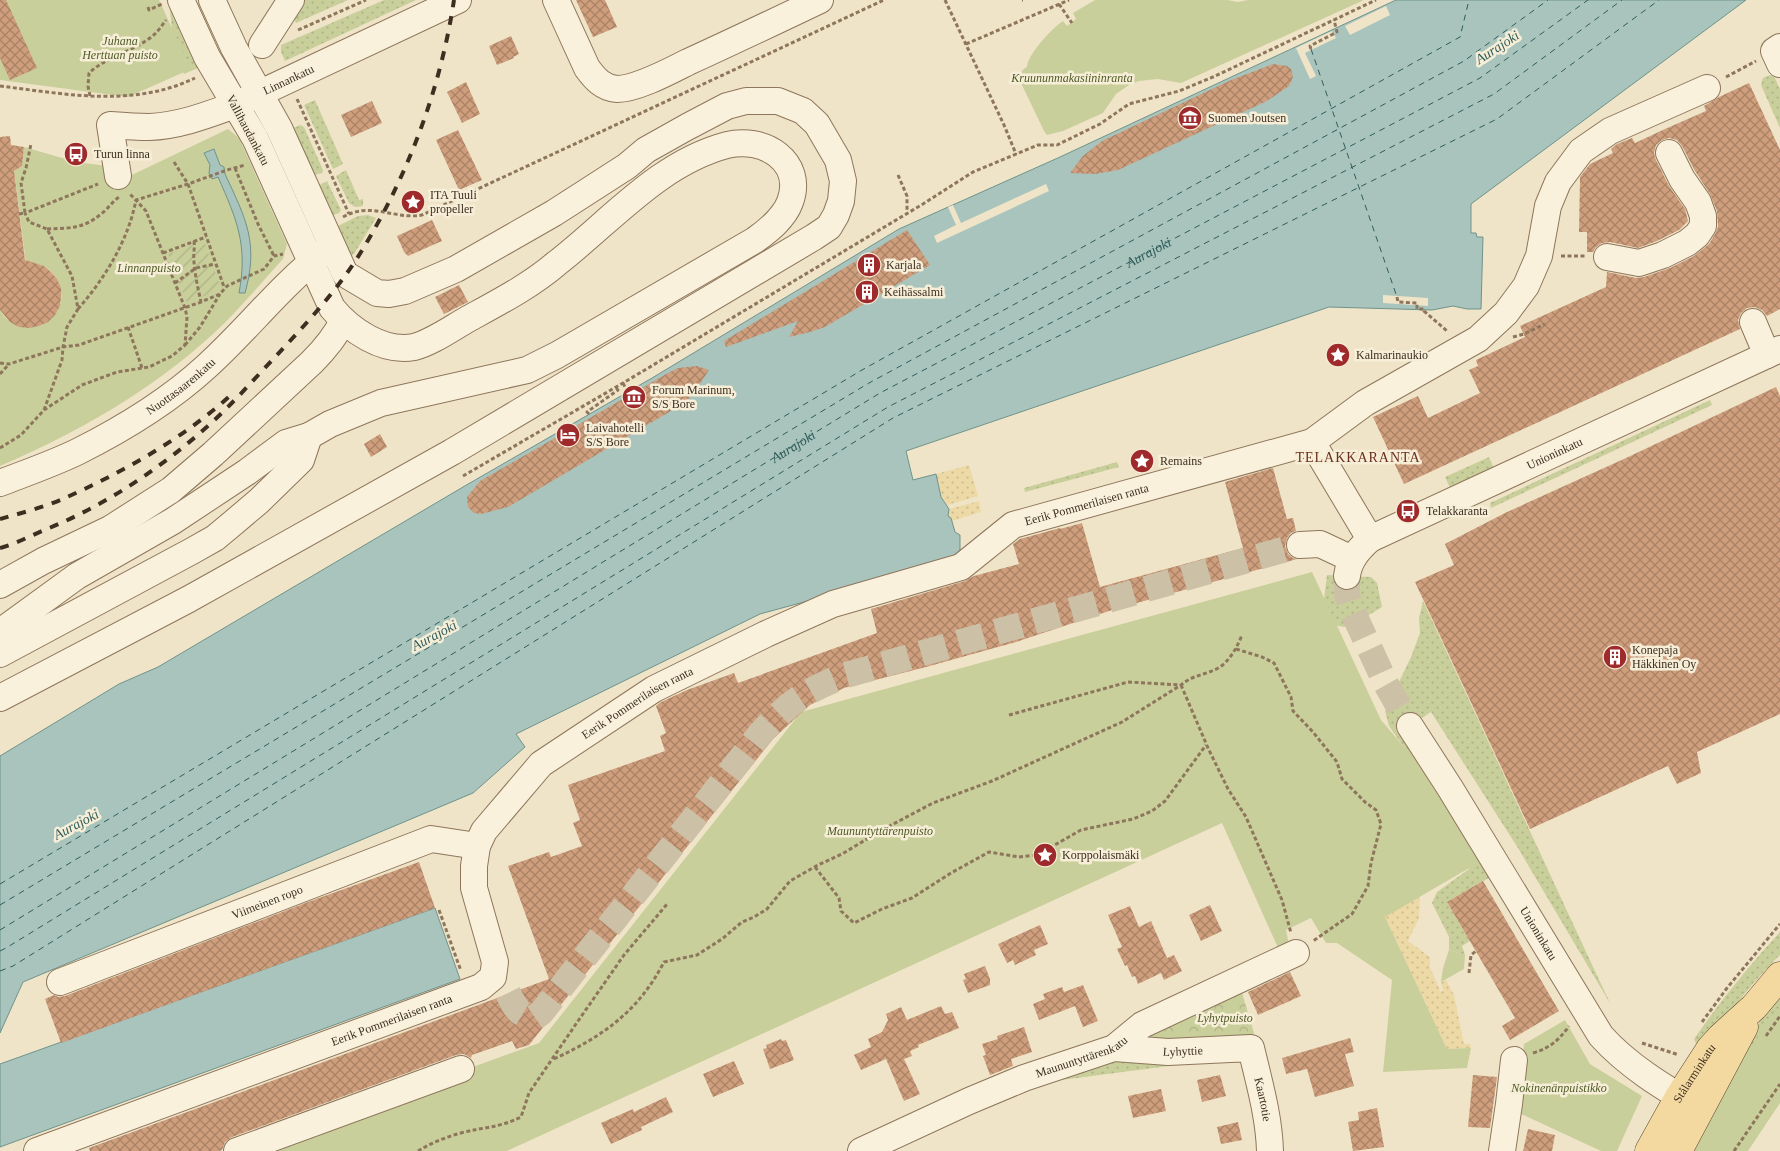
<svg xmlns="http://www.w3.org/2000/svg" width="1780" height="1151" viewBox="0 0 1780 1151" font-family="Georgia,serif">
	<style>
		.grass { fill: url(#grass-dots) }
		.forest { fill: url(#forest-crowns) }
		.sand { fill: url(#sand-dots) }
		.park { fill: #c9cf9b }
		.garden { fill: url(#garden-furrows) }
		.water { fill: #a9c4bc; stroke: #6f938a }
		.pier { fill: #f0e4c8 }
		.lines { fill: none; stroke-linecap: round; stroke-linejoin: round }
		.ferry { stroke: #2f5d5a; stroke-width: 1; stroke-dasharray: 6 5; stroke-linecap: butt }
		.building { fill: url(#building-cross-hatch) }
		.minor-tunnel { stroke: #ccc0a6; stroke-width: 26; stroke-dasharray: 26 13; stroke-linecap: butt }
		.minor-casing { stroke: #8d765c; stroke-width: 28 }
		.major-casing { stroke: #5b4430; stroke-width: 29 }
		.path { stroke: #8d765c; stroke-width: 3; stroke-dasharray: 4 2.5; stroke-linecap: butt }
		.minor { stroke: #faf1dc; stroke-width: 26 }
		.major { stroke: #f3d9a0; stroke-width: 28 }
		.rail { stroke: #3d2e20; stroke-width: 4; stroke-dasharray: 9 9; stroke-linecap: butt }
		.labels { text-anchor: middle; stroke-width: 5; stroke-linejoin: round; paint-order: stroke }
		.park-label { font-size: 12px; font-style: italic; fill: #4d5a26; stroke: #f7eed8 }
		.street-label { font-size: 12px; fill: #3d2e20; stroke: #f7eed8 }
		.poi-label { font-size: 12px; fill: #3d2e20; stroke: #f7eed8; text-anchor: start }
		.water-label { font-size: 14px; font-style: italic; fill: #2f5d5a; stroke: #f7eed8 }
		.neighbourhood-label { font-size: 14px; letter-spacing: 1px; fill: #6b2e1e; stroke: #f7eed8 }
	</style>
	<defs>
		<pattern id="grass-dots" width="8" height="8" patternUnits="userSpaceOnUse" patternTransform="scale(1.25)"><rect width="8" height="8" fill="#c9cf9b"/><path d="M2 2h.1M6 6h.1" fill="none" stroke="#aeb285" stroke-width="1.8" stroke-linecap="round"/></pattern>
		<pattern id="forest-crowns" width="20" height="18" patternUnits="userSpaceOnUse" patternTransform="scale(1.25)"><rect width="20" height="18" fill="#c9cf9b"/><path d="M2 6a3 3 0 1 1 6 0M12 15a3 3 0 1 1 6 0" fill="none" stroke="#aeb285"/></pattern>
		<pattern id="sand-dots" width="8" height="8" patternUnits="userSpaceOnUse" patternTransform="scale(1.25)"><rect width="8" height="8" fill="#ecd9a5"/><path d="M2 2h.1M6 6h.1" fill="none" stroke="#cbbb8e" stroke-width="1.8" stroke-linecap="round"/></pattern>
		<pattern id="garden-furrows" width="10" height="10" patternUnits="userSpaceOnUse" patternTransform="scale(1.25)"><rect width="10" height="10" fill="#c9cf9b"/><path d="M-1 1l2-2M0 10L10 0M9 11l2-2" fill="none" stroke="#aeb285"/></pattern>
		<pattern id="building-cross-hatch" width="8" height="8" patternUnits="userSpaceOnUse" patternTransform="scale(1.25)"><rect width="8" height="8" fill="#cf9f7d"/><path d="M0 0l8 8M0 8l8-8" fill="none" stroke="#a98266"/></pattern>
	</defs>
	<rect width="100%" height="100%" fill="#f0e4c8"/>
	<path class="grass" d="M301,0H348L296,23L291,13Z
		M384,0H416L285,61L281,52V45Z
		M169,3L198,68L184,74L173,37Z
		M1773,74L1780,89V128L1761,85L1763,78Z
		M315,100L343,164L333,169L304,105Z
		M300,125L304,127L323,170L322,173L311,176L291,129Z
		M346,170L359,200L363,199V206L355,207L349,203L336,176Z
		M327,181L341,210L339,213L329,217L316,187Z
		M368,215L376,218L354,254L352,255L347,250L334,228L358,216Z
		M1710,400L1712,405L1491,508L1490,503Z
		M1489,457L1495,471L1452,492L1445,477Z
		M1117,462L1119,467L1025,492L1024,488Z
		M1327,575L1371,577L1377,583L1382,607L1364,618L1344,627L1328,624L1324,599Z
		M1423,601L1594,969L1611,1005L1518,848L1431,712L1400,733L1494,875L1447,902L1470,941L1462,946L1465,955L1449,950V937L1432,903L1437,892L1469,869L1459,837L1403,746L1389,726L1385,711L1411,657L1420,633L1419,618Z
		M1780,932V955C1751,983 1727,1016 1703,1049L1696,1044L1694,1039C1720,1001 1749,966 1780,932Z
		M1780,996V1009L1740,1066L1746,1040Z
		M1238,1057L1046,1082L1113,1058Z"/>
	<path class="forest" d="M1240,986L1254,1033L1250,1038L1168,1046L1139,1034Z"/>
	<path class="sand" d="M969,465L978,496L948,505L941,497L936,474Z
		M979,501L981,512L952,521L951,518L947,516L949,509Z
		M1422,886L1420,897L1419,918L1408,941L1430,957V968L1441,992L1443,990L1441,982L1446,980L1454,995L1464,1044H1470L1471,1048L1447,1049L1385,917Z"/>
	<path class="park" d="M0,0H159L191,69L128,97L0,80Z
		M1095,0H1227L1238,2L1248,0H1364L1181,83L1158,79L1139,81L1129,85L1116,94L1103,113L1063,131L1047,135L1044,131L1020,81C1019,75 1022,69 1027,67C1028,54 1052,28 1063,21L1067,26L1076,19L1073,13Z
		M228,129L239,138L287,244L283,259C260,284 238,311 213,334C151,391 77,433 0,466V310C20,346 73,320 59,285C57,278 52,271 45,267C39,264 32,264 26,263L14,171L22,166L24,147L76,162L107,166L115,183Z
		M1312,572L1381,720L1428,775L1483,860L1385,917L1447,1049L1471,1048L1467,1068L1383,1072L1392,980L1337,943H1326L1311,918L1286,930L1288,940L1286,947L1279,950L1222,823L507,1151H240L539,1043L801,712Z
		M1449,950L1465,955L1464,969L1441,982L1443,968Z
		M1780,1008V1103L1748,1151H1690C1718,1101 1744,1052 1780,1008Z
		M1565,1020L1590,1064L1642,1096L1617,1151H1601L1517,1112L1524,1044Z"/>
	<path class="garden" d="M204,241L221,289L187,303L168,254Z"/>
	<path class="water" d="M1396,0H1746L1471,204V233H1476L1477,237H1483L1481,309H1467L1453,306L1432,310L1329,307L906,451L913,480L936,474L941,497L949,509L948,516L951,518L955,532L960,535V556L826,593V596L760,614L516,734L525,747L473,793L23,982L0,1033V756L119,684L158,667L463,487L652,378L899,229L1060,157Z
		M214,149L220,165L224,167L225,174C246,219 259,243 245,293H239C248,245 237,220 218,177L212,179L209,173L210,165L204,153Z
		M435,908L460,979L0,1147V1064Z"/>
	<path class="pier" d="M1386,6L1390,15L1350,35L1345,26Z
		M1332,31L1336,38L1305,53L1316,76L1310,79L1296,48Z
		M1046,184L1049,191L937,243L934,236L956,225L948,207L953,205L961,223Z
		M1383,295L1428,298V306L1383,303Z"/>
	<g class="lines">
		<g class="ferry">
			<path d="M1311,49L1397,297"/>
			<path d="M0,884L862,370L1460,37L1469,0"/>
			<path d="M0,905L869,383L1464,61L1548,0"/>
			<path id="s1" d="M0,930L880,393L1480,78L1588,0"/>
			<path d="M0,951L6,948L888,407L1494,94L1622,0"/>
			<path d="M0,971L13,966L893,418L1497,119L1659,0"/>
		</g>
	</g>
	<path class="building" d="M0,0H6L37,68L10,80L0,58Z
		M576,0H605L617,27L593,37Z
		M511,36L519,54L513,57L514,58L497,65L489,46Z
		M1273,64L1287,66L1291,69L1293,77L1289,86L1267,101L1118,170L1095,174L1070,173L1083,156L1102,141L1231,80Z
		M466,82L480,114L462,123L447,92Z
		M1749,83L1780,150V309L1767,316L1762,310L1755,307L1747,308L1741,313L1738,320L1740,329L1404,484L1373,417L1418,396L1428,418L1480,393L1469,370L1478,366L1476,360L1525,337L1520,326L1606,287L1607,272L1636,278L1644,277L1670,268L1694,256L1709,244L1715,234L1718,227L1717,211L1710,194L1695,171L1682,146L1677,140L1669,138L1662,140L1656,145L1654,153L1656,160L1669,186L1685,209L1688,221L1679,230L1657,241L1638,248L1610,242L1602,243L1596,247L1593,252H1587V232H1579L1580,177L1590,164L1613,153L1611,149L1617,144L1632,138L1635,143L1665,129L1706,111L1704,106L1719,97Z
		M372,101L382,123L351,137L341,115Z
		M458,130L482,180L459,190L436,140Z
		M10,136L11,145L24,147L22,166L14,171L25,260L44,266L51,272L57,279L61,288V297L60,306L55,315L48,322L39,326L29,328L19,327L10,322L0,310V137Z
		M432,220L442,241L408,256L404,252L397,236Z
		M907,230L930,265L825,327L810,332L789,337L798,321L726,347L724,341Z
		M459,285L468,302L444,314L435,297Z
		M697,366L709,370L692,396L676,408L508,507L481,514L474,513L468,507L467,497L480,481L668,373L678,368Z
		M1776,387L1780,396V714L1697,752L1701,773L1677,784L1668,766L1530,829L1415,582L1454,565L1445,544L1505,513L1626,458Z
		M380,434L387,447L371,457L364,444Z
		M1273,468L1287,519L1293,518L1296,531L1291,533L1287,538L1285,546L1288,554L1293,558L1297,559L1115,609L1016,642L926,667L844,688L810,705L773,739L529,1045L516,1049L512,1041L472,1055L471,1058L464,1054L456,1055L232,1137L225,1142L222,1150L219,1151H90L89,1148L549,979L508,866L549,852L551,857L582,846L573,823L580,820L568,785L665,751L660,736L666,733L656,706L661,702L687,690L734,673L738,683L877,633L871,609L965,581L974,576L1019,564L1013,544L1020,539L1060,528V529L1082,523L1100,587L1243,548L1225,482Z
		M419,862L435,908L61,1043L45,999L54,995L58,997L65,996L308,902Z
		M1483,881L1559,1011L1510,1040L1502,1026L1515,1018L1447,902Z
		M1210,905L1222,931L1201,941L1189,915Z
		M1130,906L1139,927L1151,921L1167,958L1174,955L1182,971L1164,980L1161,973L1138,984L1135,976L1132,977L1127,965L1125,966L1117,949L1122,947L1108,915Z
		M1040,925L1048,944L1034,950L1036,955L1015,965L1013,960L1007,963L998,944Z
		M985,966L990,979V985L968,993L963,980L966,979L964,974Z
		M1290,972L1301,996L1258,1015L1248,992Z
		M1083,985L1098,1021L1083,1027L1075,1006L1039,1020L1033,1004L1045,999L1043,994L1062,987L1064,992Z
		M941,1006L945,1014L952,1012L959,1028L918,1045L919,1047L910,1051L912,1056L904,1059L920,1094L904,1101L886,1059L861,1070L854,1055L871,1047L868,1039L882,1032L888,1020L886,1014L901,1007L907,1020Z
		M1024,1027L1032,1052L1011,1059L1013,1066L990,1075L983,1056L986,1055L982,1044L998,1039L997,1036Z
		M1350,1038L1354,1052L1345,1054L1354,1086L1315,1097L1307,1069L1286,1074L1282,1058Z
		M781,1039L782,1041L786,1040L794,1060L770,1069L763,1049L767,1048L766,1045Z
		M734,1061L744,1084L713,1097L703,1074Z
		M1220,1075L1226,1096L1202,1102L1197,1080Z
		M1473,1075L1497,1077L1490,1128L1468,1127Z
		M1161,1089L1166,1111L1133,1118L1128,1096Z
		M666,1097L673,1112L641,1127L642,1130L611,1144L601,1123L633,1109L634,1112Z
		M1377,1108L1384,1147L1353,1151L1348,1122L1359,1120L1358,1112Z
		M1238,1122L1242,1140L1221,1144L1217,1127Z
		M1528,1129L1555,1135L1552,1151H1523Z"/>
	<g class="lines">
		<path class="minor-tunnel" d="M1347,576V595L1351,608L1386,684L1410,726
			M508,993C515,1007 517,1014 534,1018L541,1013L760,734C787,704 805,691 843,676L1300,545"/>
		<g class="minor-casing">
			<g id="minor">
				<path d="M556,0L587,68C595,79 603,88 617,89C637,89 670,71 688,62C732,42 776,21 820,0"/>
				<path d="M262,45L291,0"/>
				<path d="M1780,47L1774,51L1780,64"/>
				<path id="s2" d="M118,176L110,125C123,126 136,127 149,127C179,126 207,115 235,105L458,0"/>
				<path d="M1607,257L1639,263L1663,255L1687,243L1697,235L1703,226V216L1698,202L1682,179L1669,153"/>
				<path d="M1753,322L1767,355"/>
				<path d="M1312,442L1370,539"/>
				<path id="s3" d="M0,483C26,473 52,464 77,452C123,429 169,401 207,366C247,330 280,286 323,253"/>
				<path d="M1300,545L1320,544L1352,559"/>
				<path id="s4" d="M1347,576C1349,560 1358,550 1370,539L1780,349"/>
				<path d="M0,585L43,561L110,529L171,490L213,454L312,362C325,349 335,337 343,321"/>
				<path d="M0,632L77,576L173,521L247,472L286,443L309,436L330,424L381,403L527,370L557,355L755,240C769,230 784,218 790,202C805,161 763,136 727,145C659,163 611,221 557,263C530,286 499,302 468,319C452,328 431,343 414,347C383,353 350,330 332,308L255,138L207,57L181,0"/>
				<path d="M0,654L192,551L215,538L233,523L259,501L301,460L309,436"/>
				<path d="M0,698L189,599L452,452L814,237L829,227L836,215L841,201L843,181L838,160L817,124L803,111L778,101H746L727,106L687,127L646,150L627,166L554,213L456,269L405,291L389,294L377,293L345,274L279,128L234,48L212,0"/>
				<path id="s5" d="M1410,726L1450,788L1601,1036C1628,1066 1663,1087 1697,1107"/>
				<path id="s6" d="M60,982L431,839L477,846"/>
				<path id="s7" d="M1114,1048L1168,1052L1251,1048C1259,1082 1269,1116 1270,1151"/>
				<path id="s8" d="M37,1151L481,987L493,977L495,962L474,888V866L477,846L484,831L541,764L654,689L766,634L833,604L961,567L1013,525L1312,442L1365,403L1478,339L1506,313L1526,286L1539,256L1548,206L1558,182L1581,151L1610,131L1707,88"/>
				<path d="M237,1151L461,1069"/>
				<path id="s9" d="M861,1151L969,1101L1024,1078L1114,1048L1142,1025L1296,953"/>
				<path d="M1502,1151L1509,1104L1514,1060"/>
			</g>
		</g>
		<g class="major-casing">
			<g id="major">
				<path id="s10" d="M1649,1151L1679,1097L1710,1049L1721,1037L1754,1007L1780,976"/>
				<path d="M1678,1151L1744,1027"/>
			</g>
		</g>
		<path class="path" d="M945,0L1004,125L1016,154
			M1022,0H1023
			M1059,4L1072,23
			M148,7L149,10L162,4
			M298,30L366,0
			M966,44L1069,0
			M1311,49L1310,46L1337,32L1334,20
			M1726,77L1756,61
			M0,86C65,94 133,108 195,78
			M90,96L88,86L89,73C106,57 131,52 150,38C157,33 161,27 166,20
			M297,99L349,214
			M174,162L188,184L224,287
			M235,168L258,224L274,256
			M898,175L907,196V213
			M19,214L25,213L21,183L26,168L31,144
			M343,217C371,201 394,220 422,215L884,0
			M47,229C70,228 83,229 101,214C108,209 112,202 119,197
			M194,241C195,248 193,255 194,262C195,275 198,289 201,302
			M163,253L206,237
			M1561,256H1587
			M175,283L196,268L215,264
			M1397,297L1398,302L1417,303V309H1424V311L1447,331
			M78,309C105,278 128,241 136,200L188,184L227,170L245,165
			M128,327L142,368
			M1513,337L1524,334L1545,324
			M185,345L200,327L220,294
			M0,363L9,364L63,347L79,345L201,302L220,294L227,286L264,269L274,256L283,254
			M0,374L9,364
			M623,383L628,393
			M44,410L62,360L63,347L67,327L78,309L72,276L47,229L29,222L25,213L98,184
			M589,414L587,412L618,390L616,388
			M0,448L21,435L44,410L82,385L117,372L149,367L172,356L185,345L187,317L185,308L146,211L130,194
			M463,476L623,383L923,204L973,172L1038,145H1057L1100,124L1129,104L1179,91L1213,77L1376,0
			M1236,649L1262,657L1274,663L1291,697L1293,711L1313,732L1337,762L1342,779L1365,802L1376,810L1381,824L1371,863L1368,886L1352,914L1313,941
			M1181,685L1208,748L1228,789L1246,817L1282,900L1291,933
			M1009,715L1128,682L1180,685
			M815,867L839,898L841,911L854,923L882,909L912,898L951,873L989,852L1019,857L1037,855L1081,830L1133,819L1152,811L1165,801L1206,745
			M439,910L461,971
			M1469,973L1471,955L1476,951
			M1702,1022L1727,988L1780,924
			M1766,1036L1780,1016
			M1642,1043L1679,1055
			M1533,1053C1550,1048 1559,1040 1569,1026
			M554,1059C603,1036 638,1012 664,962L697,955L722,939L742,922L754,917L767,909L790,881L818,865L842,854L882,830L933,803L992,781L1122,722L1181,685C1194,674 1207,675 1220,667C1231,659 1237,647 1242,635
			M418,1151C431,1143 446,1137 461,1133C483,1127 499,1128 521,1117L529,1093L578,1021L624,955L668,903
			M1734,1151L1780,1084"/>
		<use href="#minor" class="minor"/>
		<use href="#major" class="major"/>
		<path class="rail" d="M0,519C21,513 45,507 65,498C123,472 186,437 233,393
			M0,548C15,544 28,537 42,531C110,504 172,461 224,411C242,393 259,374 276,356C304,326 333,295 356,260C406,181 440,92 454,0"/>
	</g>
	<defs>
		<g id="museum-disc" transform="scale(1.25)"><circle r="9.5" fill="#9e2a2b" stroke="#f7eed8"/><path d="M0-6L6-3V-2H-6V-3ZM-5-1h2V3h-2ZM-1-1h2V3h-2ZM3-1h2V3H3ZM-6 4H6V6H-6Z" fill="#fff"/></g>
		<g id="bus-disc" transform="scale(1.25)"><circle r="9.5" fill="#9e2a2b" stroke="#f7eed8"/><path d="M-5-6H5V4H4V6H2V4H-2V6H-4V4H-5ZM-3.5-4V0h7V-4ZM-3.5 1.2v1.5H-2V1.2ZM2 1.2v1.5H3.5V1.2Z" fill="#fff"/></g>
		<g id="sight-disc" transform="scale(1.25)"><circle r="9.5" fill="#9e2a2b" stroke="#f7eed8"/><path d="M0-6L1.8-2.2L6-1.7L2.9 1.2L3.7 5.4L0 3.3L-3.7 5.4L-2.9 1.2L-6-1.7L-1.8-2.2Z" fill="#fff"/></g>
		<g id="building-disc" transform="scale(1.25)"><circle r="9.5" fill="#9e2a2b" stroke="#f7eed8"/><path d="M-4-6H4V6H1V3H-1V6H-4ZM-2.5-4.3h1.7v1.8h-1.7ZM.8-4.3h1.7v1.8H.8ZM-2.5-1h1.7V.8h-1.7ZM.8-1h1.7V.8H.8Z" fill="#fff"/></g>
		<g id="hotel-disc" transform="scale(1.25)"><circle r="9.5" fill="#9e2a2b" stroke="#f7eed8"/><path d="M-6-4.5h1.5V1H6V5H4.5V3h-9V5H-6ZM-4 0a1.8 1.8 0 1 1 3.6 0ZM.5 0V-2.5h3Q6-2.5 6 0Z" fill="#fff"/></g>
	</defs>
	<g fill-rule="evenodd">
		<use href="#museum-disc" x="1190" y="118"/>
		<use href="#bus-disc" x="76" y="154"/>
		<use href="#sight-disc" x="413" y="202"/>
		<use href="#building-disc" x="869" y="265"/>
		<use href="#building-disc" x="867" y="292"/>
		<use href="#sight-disc" x="1338" y="355"/>
		<use href="#museum-disc" x="634" y="397"/>
		<use href="#hotel-disc" x="568" y="435"/>
		<use href="#sight-disc" x="1142" y="461"/>
		<use href="#bus-disc" x="1408" y="511"/>
		<use href="#building-disc" x="1615" y="657"/>
		<use href="#sight-disc" x="1045" y="855"/>
	</g>
	<g class="labels">
		<g class="park-label">
			<text x="120" y="45">Juhana<tspan x="120" dy="14">Herttuan puisto</tspan></text>
			<text x="1072" y="82">Kruununmakasiininranta</text>
			<text x="149" y="272">Linnanpuisto</text>
			<text x="880" y="835">Maununtyttärenpuisto</text>
			<text x="1225" y="1022">Lyhytpuisto</text>
			<text x="1559" y="1092">Nokinenänpuistikko</text>
		</g>
		<g class="street-label">
			<text dy="4" stroke="none"><textPath href="#s2" startOffset="239">Linnankatu</textPath></text>
			<text transform="translate(248 130) rotate(62)" y="4">Vallihaudankatu</text>
			<text dy="4" stroke="none"><textPath href="#s3" startOffset="206">Nuottasaarenkatu</textPath></text>
			<text dy="4" stroke="none"><textPath href="#s4" startOffset="248">Unioninkatu</textPath></text>
			<text dy="4" stroke="none"><textPath href="#s8" startOffset="1338">Eerik Pommerilaisen ranta</textPath></text>
			<text dy="4" stroke="none"><textPath href="#s8" startOffset="842">Eerik Pommerilaisen ranta</textPath></text>
			<text dy="4" stroke="none"><textPath href="#s6" startOffset="222">Viimeinen ropo</textPath></text>
			<text dy="4" stroke="none"><textPath href="#s5" startOffset="244">Unioninkatu</textPath></text>
			<text dy="4" stroke="none"><textPath href="#s8" startOffset="378">Eerik Pommerilaisen ranta</textPath></text>
			<text dy="4" stroke="none"><textPath href="#s7" startOffset="69">Lyhyttie</textPath></text>
			<text dy="4" stroke="none"><textPath href="#s9" startOffset="240">Maununtyttärenkatu</textPath></text>
			<text dy="4" stroke="none"><textPath href="#s10" startOffset="90">Stålarminkatu</textPath></text>
			<text dy="4" stroke="none"><textPath href="#s7" startOffset="190">Kaartotie</textPath></text>
		</g>
		<g class="poi-label">
			<text x="1208" y="122">Suomen Joutsen</text>
			<text x="94" y="158">Turun linna</text>
			<text x="430" y="199">ITA Tuuli<tspan x="430" dy="14">propeller</tspan></text>
			<text x="886" y="269">Karjala</text>
			<text x="884" y="296">Keihässalmi</text>
			<text x="1356" y="359">Kalmarinaukio</text>
			<text x="652" y="394">Forum Marinum,<tspan x="652" dy="14">S/S Bore</tspan></text>
			<text x="586" y="432">Laivahotelli<tspan x="586" dy="14">S/S Bore</tspan></text>
			<text x="1160" y="465">Remains</text>
			<text x="1426" y="515">Telakkaranta</text>
			<text x="1632" y="654">Konepaja<tspan x="1632" dy="14">Häkkinen Oy</tspan></text>
			<text x="1062" y="859">Korppolaismäki</text>
		</g>
		<g class="water-label">
			<text transform="translate(1497 47) rotate(-33)" y="5">Aurajoki</text>
			<text dy="5" stroke="none"><textPath href="#s1" startOffset="1334">Aurajoki</textPath></text>
			<text dy="5" stroke="none"><textPath href="#s1" startOffset="929">Aurajoki</textPath></text>
			<text transform="translate(434 635) rotate(-28)" y="5">Aurajoki</text>
			<text transform="translate(76 824) rotate(-28)" y="5">Aurajoki</text>
		</g>
		<g class="neighbourhood-label">
			<text x="1358" y="462">TELAKKARANTA</text>
		</g>
	</g>
</svg>
